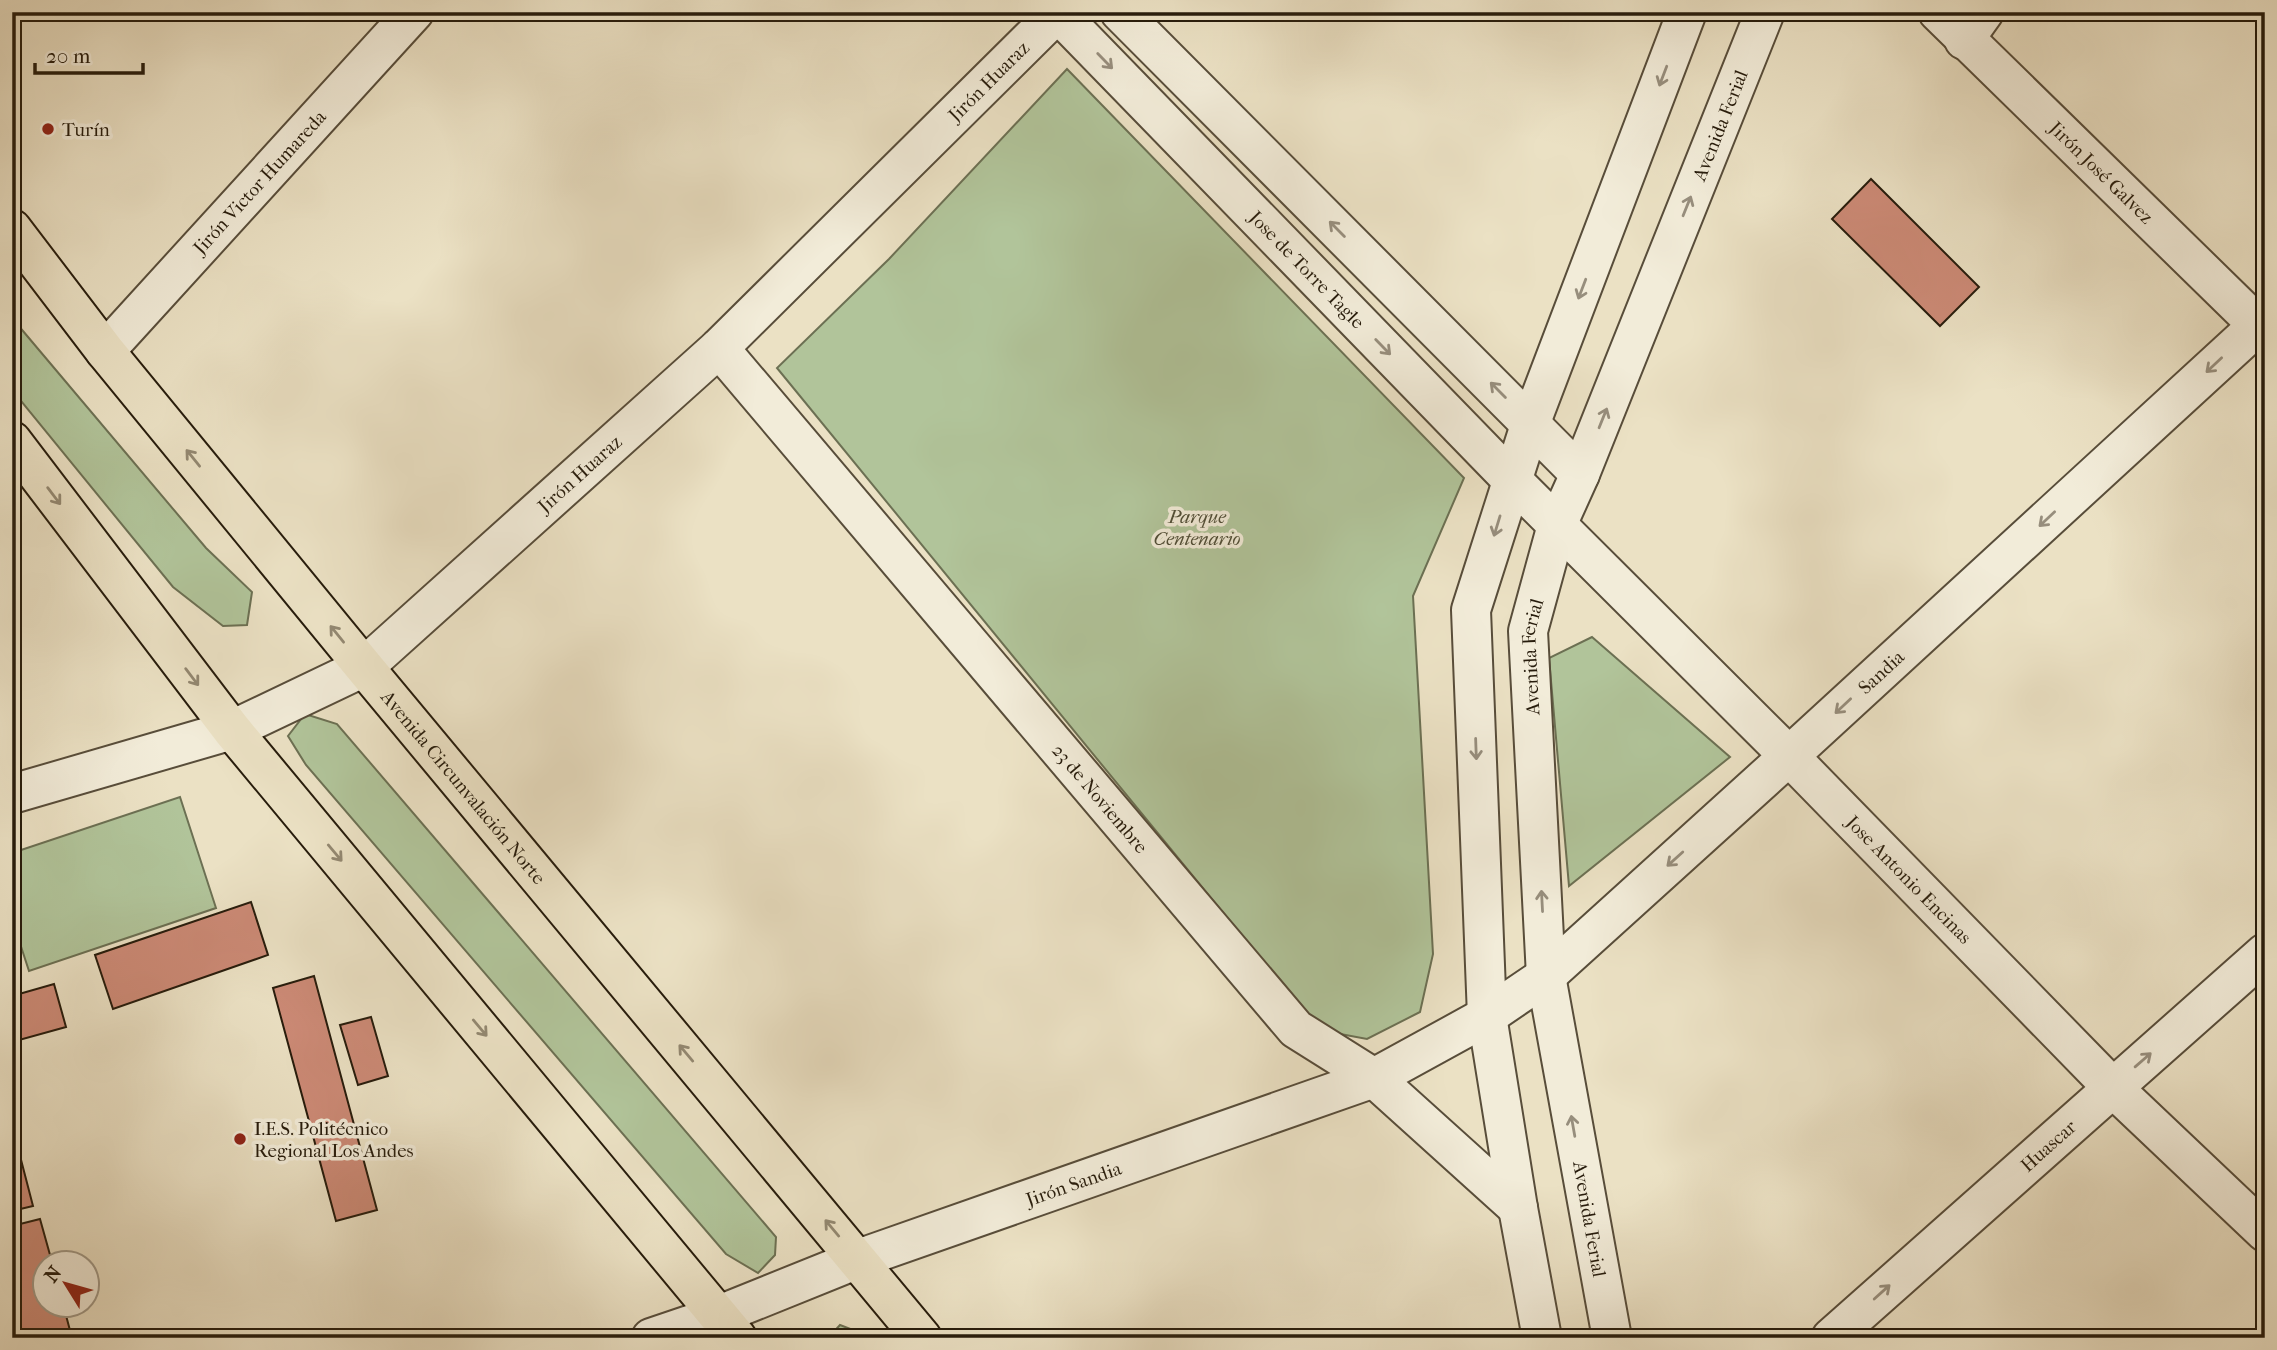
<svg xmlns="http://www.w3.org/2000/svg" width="2277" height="1350" viewBox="0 0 2277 1350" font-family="'IM FELL French Canon',serif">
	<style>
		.green { fill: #b1c49a; stroke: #6c7053; stroke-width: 2 }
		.building { fill: #cc8a76; stroke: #271c0c; stroke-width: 2 }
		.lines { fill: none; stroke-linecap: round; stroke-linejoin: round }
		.minor-casing { stroke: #584d3a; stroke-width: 42 }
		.highway-casing { stroke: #271c0c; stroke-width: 42 }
		.minor { stroke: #f2ecd9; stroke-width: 38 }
		.highway { stroke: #ebe1c4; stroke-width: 38 }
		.oneway { stroke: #978e7d }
		.oneway2 { stroke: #938871 }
		.poi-dot { fill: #8f2418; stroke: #f2ecd9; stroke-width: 2.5 }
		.labels { text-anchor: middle; stroke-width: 7; stroke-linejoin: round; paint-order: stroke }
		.street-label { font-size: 19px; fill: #271c0c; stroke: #f2ecd9 }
		.poi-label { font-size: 19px; fill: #271c0c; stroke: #f2ecd9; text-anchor: start }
		.park-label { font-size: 19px; font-style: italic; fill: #504e37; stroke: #f2ecd9 }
	</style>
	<rect width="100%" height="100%" fill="#ebe1c4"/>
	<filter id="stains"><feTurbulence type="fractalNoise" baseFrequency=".00286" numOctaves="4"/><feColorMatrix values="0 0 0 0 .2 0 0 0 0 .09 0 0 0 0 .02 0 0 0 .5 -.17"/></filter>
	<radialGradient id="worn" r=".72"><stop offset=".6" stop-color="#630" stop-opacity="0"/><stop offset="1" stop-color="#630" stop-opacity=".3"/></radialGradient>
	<path class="green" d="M1067,69L1464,478L1413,596L1433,954L1420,1012L1367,1039L1319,1030L777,368L889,259Z
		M12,318L206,548L252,592L247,625L223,626L173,587L12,390Z
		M1592,637L1730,757L1569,886L1549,658Z
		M305,714L337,724L776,1237L775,1255L758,1273L726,1254L306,765L288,736Z
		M180,797L216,908L29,971L12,919V853Z
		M840,1325L861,1333L865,1338H828Z"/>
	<path class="building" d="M1871,179L1979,287L1940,326L1832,219Z
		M251,902L268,955L113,1009L95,955Z
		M314,976L377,1210L336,1221L273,988Z
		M54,984L66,1027L12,1042V996Z
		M371,1017L388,1076L358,1085L340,1025Z
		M12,1125L33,1206L12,1211Z
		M40,1219L52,1262H46V1304H63L72,1338H16L12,1325V1226Z"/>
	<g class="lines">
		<g class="minor-casing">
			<g id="minor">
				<path id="s1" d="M1057,12L1511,479L1789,756L2112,1087L2265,1232"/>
				<path d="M1120,12L1580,474"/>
				<path id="s2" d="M1938,12L2265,332"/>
				<path d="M1964,40L1984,12"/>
				<path id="s3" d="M719,348L1296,1029L1374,1078L1518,1208"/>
				<path id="s4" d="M105,351L414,12"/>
				<path id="s5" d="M12,794L232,730L364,667L719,348L1058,12"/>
				<path id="s6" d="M651,1338L719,1315L858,1259L1374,1078L1487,1016L1546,976L1789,756L2265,319"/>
				<path d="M1542,1338L1518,1208L1487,1016L1471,610L1531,422L1687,12"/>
				<path id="s7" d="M1612,1338L1546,976L1528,631L1557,525L1580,474L1765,12"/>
				<path id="s8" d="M1831,1338L2265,953"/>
			</g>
		</g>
		<g class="highway-casing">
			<g id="highway">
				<path id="s9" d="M12,229L105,351L364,667L922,1338"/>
				<path d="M12,441L232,730L737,1338"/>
			</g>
		</g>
		<use href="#minor" class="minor"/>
		<use href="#highway" class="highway"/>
	</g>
	<defs><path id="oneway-shaft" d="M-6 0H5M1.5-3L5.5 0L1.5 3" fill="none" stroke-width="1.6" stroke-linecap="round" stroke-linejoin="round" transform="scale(1.75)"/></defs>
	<g class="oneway">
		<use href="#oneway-shaft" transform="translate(1105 61) rotate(46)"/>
		<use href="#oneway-shaft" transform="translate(1663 76) rotate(111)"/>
		<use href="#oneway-shaft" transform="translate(1687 206) rotate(-68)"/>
		<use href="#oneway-shaft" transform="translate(1337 229) rotate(-135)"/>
		<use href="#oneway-shaft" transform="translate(1582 289) rotate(111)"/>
		<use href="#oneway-shaft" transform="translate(1383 347) rotate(46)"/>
		<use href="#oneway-shaft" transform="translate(2214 365) rotate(137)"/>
		<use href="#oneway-shaft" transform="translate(1498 390) rotate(-135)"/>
		<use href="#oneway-shaft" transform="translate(1603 418) rotate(-68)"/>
		<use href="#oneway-shaft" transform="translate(2047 519) rotate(137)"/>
		<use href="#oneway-shaft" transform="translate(1497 526) rotate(107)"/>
		<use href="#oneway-shaft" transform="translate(1843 706) rotate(137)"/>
		<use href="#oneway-shaft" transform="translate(1476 749) rotate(88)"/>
		<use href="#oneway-shaft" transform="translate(1675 859) rotate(138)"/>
		<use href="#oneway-shaft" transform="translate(1542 901) rotate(-93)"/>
		<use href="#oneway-shaft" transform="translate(2143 1060) rotate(-41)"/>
		<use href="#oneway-shaft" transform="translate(1573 1126) rotate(-100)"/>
		<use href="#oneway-shaft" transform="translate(1882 1292) rotate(-42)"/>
	</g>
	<g class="oneway2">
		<use href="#oneway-shaft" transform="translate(193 458) rotate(-129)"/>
		<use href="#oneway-shaft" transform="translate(54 496) rotate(53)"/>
		<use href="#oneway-shaft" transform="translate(337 634) rotate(-129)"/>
		<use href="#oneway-shaft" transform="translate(192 677) rotate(53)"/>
		<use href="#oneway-shaft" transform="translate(335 853) rotate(50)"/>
		<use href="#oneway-shaft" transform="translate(480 1028) rotate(50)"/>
		<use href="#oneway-shaft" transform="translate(686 1053) rotate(-130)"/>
		<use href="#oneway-shaft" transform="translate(832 1228) rotate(-130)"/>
	</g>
	<g class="poi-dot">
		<circle cx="48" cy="129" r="7"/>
		<circle cx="240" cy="1139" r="7"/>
	</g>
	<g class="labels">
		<g class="street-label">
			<text dy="7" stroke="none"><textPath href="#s5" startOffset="1232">Jirón Huaraz</textPath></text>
			<text dy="7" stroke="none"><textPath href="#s7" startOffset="1255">Avenida Ferial</textPath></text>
			<text dy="7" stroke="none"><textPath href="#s2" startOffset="229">Jirón José Galvez</textPath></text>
			<text dy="7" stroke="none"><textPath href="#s4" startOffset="229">Jirón Victor Humareda</textPath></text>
			<text dy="7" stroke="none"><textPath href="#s1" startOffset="359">Jose de Torre Tagle</textPath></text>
			<text dy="7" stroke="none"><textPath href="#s5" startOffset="665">Jirón Huaraz</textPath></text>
			<text dy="7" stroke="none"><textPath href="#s7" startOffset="688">Avenida Ferial</textPath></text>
			<text dy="7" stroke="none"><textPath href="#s6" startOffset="1421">Sandia</textPath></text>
			<text dy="7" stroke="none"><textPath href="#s9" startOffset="718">Avenida Circunvalación Norte</textPath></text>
			<text dy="7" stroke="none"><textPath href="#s3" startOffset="590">23 de Noviembre</textPath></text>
			<text dy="7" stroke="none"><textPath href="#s1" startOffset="1216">Jose Antonio Encinas</textPath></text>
			<text dy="7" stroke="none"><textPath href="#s8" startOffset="290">Huascar</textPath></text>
			<text dy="7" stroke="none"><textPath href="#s6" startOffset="450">Jirón Sandia</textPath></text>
			<text transform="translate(1590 1219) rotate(80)" y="7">Avenida Ferial</text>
		</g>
		<g class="poi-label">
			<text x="62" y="136">Turín</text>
			<text x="254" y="1135">I.E.S. Politécnico<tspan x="254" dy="22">Regional Los Andes</tspan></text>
		</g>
		<g class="park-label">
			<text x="1197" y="523">Parque<tspan x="1197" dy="22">Centenario</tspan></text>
		</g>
	</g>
	<rect width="2277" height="1350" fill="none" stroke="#ebe1c4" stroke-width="42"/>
	<rect x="14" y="14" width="2249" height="1322" fill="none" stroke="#271c0c" stroke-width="3.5"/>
	<rect x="21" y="21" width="2235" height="1308" fill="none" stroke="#271c0c" stroke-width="2"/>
	<g transform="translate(66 1284) rotate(307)"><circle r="33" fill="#f2ecd9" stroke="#a19987" stroke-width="2"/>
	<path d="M0-5L12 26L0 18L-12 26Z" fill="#8f2418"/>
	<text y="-10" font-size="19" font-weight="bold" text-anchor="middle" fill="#271c0c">N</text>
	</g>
	<path d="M35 63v10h108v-10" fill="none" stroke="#271c0c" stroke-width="3.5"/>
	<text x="46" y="63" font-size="21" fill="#271c0c" stroke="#f2ecd9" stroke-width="5" paint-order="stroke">20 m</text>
	<rect width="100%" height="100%" filter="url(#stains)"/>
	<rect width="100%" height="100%" fill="url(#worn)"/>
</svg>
